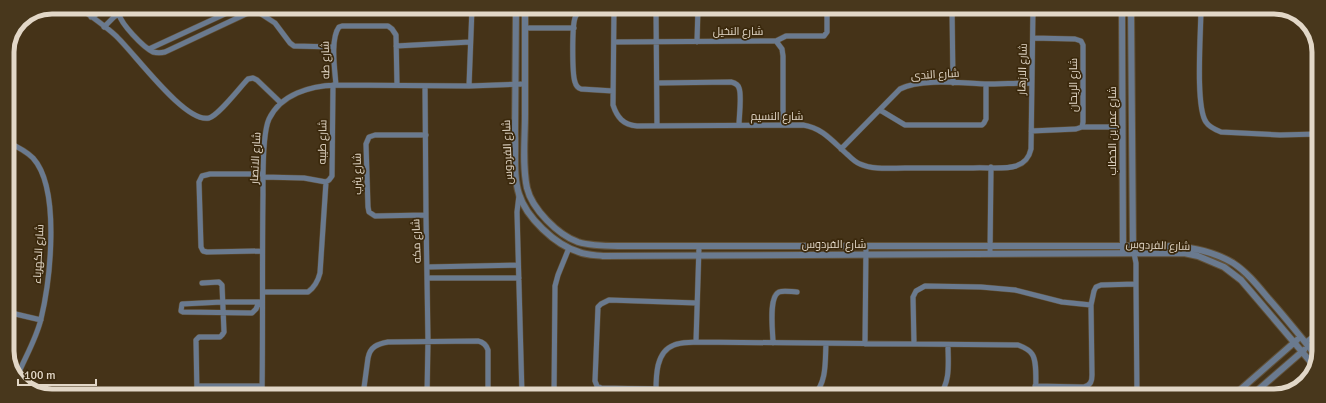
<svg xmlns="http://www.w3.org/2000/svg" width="1326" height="403" viewBox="0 0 1326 403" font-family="Signika,Cairo,sans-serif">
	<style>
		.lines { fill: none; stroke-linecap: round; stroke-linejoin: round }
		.minor-casing { stroke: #615138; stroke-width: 6 }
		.tertiary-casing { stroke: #615138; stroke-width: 8 }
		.minor { stroke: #6a7a8f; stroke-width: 5 }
		.tertiary { stroke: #6a7a8f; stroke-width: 6 }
		.labels { text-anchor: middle; stroke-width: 3.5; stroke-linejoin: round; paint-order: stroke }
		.street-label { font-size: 11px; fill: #e2d7c7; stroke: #3b290d }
		.rim { fill: none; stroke: #e2d7c7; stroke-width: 5 }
	</style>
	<rect width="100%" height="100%" fill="#453318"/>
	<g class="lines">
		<g class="minor-casing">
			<path id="minor" d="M78,7C91,16 104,25 115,35C133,51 185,124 209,118C219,115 240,87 248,79L253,78L257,80L281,103
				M614,8L613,105C617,117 623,125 637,126L803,125C823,128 833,142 848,155C851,158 855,162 860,164C873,170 891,168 905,168C928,168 950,168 973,168C986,167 1003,170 1016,166C1025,163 1029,158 1031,149L1033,8
				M656,8L657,126
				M952,8L953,83
				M1201,8C1201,31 1195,106 1206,122C1209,127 1216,130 1221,132L1280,135L1318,134
				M255,10L275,23L290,43L294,46L334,47
				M119,14C121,24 143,47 153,52C157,53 161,53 165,52L261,7
				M91,17L109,7
				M104,27L114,17L129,7
				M525,28H574
				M776,41L786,36H824L827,32V8
				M614,42L776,41L782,49L783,56V125
				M697,42L698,8
				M396,46L470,42
				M149,49L240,7
				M657,83L731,82C735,83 738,84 739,88C742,95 739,117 739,125
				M336,85C335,71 330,39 339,27L342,26H388L392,29L396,35L397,85
				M425,86L426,215L428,341L427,395
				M469,86L472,8
				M613,91L581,89C578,88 576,86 575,82C572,74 572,26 575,18C576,14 578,12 580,10L614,9
				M880,110L905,125H982L984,123L986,119V84
				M1082,127H1122
				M1031,131L1076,129L1082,127L1083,122V45L1081,41L1075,39L1033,38
				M7,142C16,146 26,151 33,158C61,189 50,281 41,319C36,340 24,359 16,379
				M841,149L900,89C920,78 962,83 985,84C1000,84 1016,83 1031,83
				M263,177L304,178L326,182L329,180L332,176L333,85
				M519,195L517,212L522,395
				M426,215L375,216L369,212L368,207L366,144L369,137L375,135H426
				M262,251L207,252L203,251L201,247L199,182L202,176L210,174H263
				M1134,253L1136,263V284L1137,396
				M990,254L991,167
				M427,267L518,265
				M427,278H519
				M263,292H308C315,287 318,281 320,273L326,182
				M259,302L256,309L252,313L183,312L181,311L182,304L222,302H262
				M7,312L41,320
				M696,342L699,247
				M1306,342L1318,333
				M773,343C773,332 768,297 779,292C784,290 792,292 797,292
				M865,344L866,247
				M914,344L913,297L916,291L925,286L981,287L1015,290L1062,302L1091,305
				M12,368L20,370
				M197,386H262
				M1035,386L1084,387C1091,385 1092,381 1092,375L1091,305L1094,291L1096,287L1101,285L1136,284
				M656,389L601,388L597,386L595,381L598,307L601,304L609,300L697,303
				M197,395L196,340L199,337H220L222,335L224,332L222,285L219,282L202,283
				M262,395C263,328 262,261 263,195C263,177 262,134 269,119C281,94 310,86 336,85L469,86L525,84
				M363,395L368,358C370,347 377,344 388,342L478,341C483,342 486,344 488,350V395
				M554,395L555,286L558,275L569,248
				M656,395C656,378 655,352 674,345C681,342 689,343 696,342L1018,345C1023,347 1029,349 1032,354C1038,362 1035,385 1036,396
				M814,395C827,382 825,361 826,344
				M939,396C951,381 948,363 948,345"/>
		</g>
		<g class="tertiary-casing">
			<path id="tertiary" d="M516,8C516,49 515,91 515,133C516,153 513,175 519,194C526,217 555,245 579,252C586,255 595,255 603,256L1184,253L1198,256L1224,267L1241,280L1315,367
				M525,8C525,43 525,79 525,115C525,139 522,165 527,188C532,209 558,235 578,242C591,246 605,246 618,246H1162C1188,246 1211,250 1233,263C1247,272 1258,286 1268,298C1285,317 1301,337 1317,357
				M1122,8L1123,249
				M1131,8L1133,250
				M1233,396L1297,340
				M1251,396L1304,350"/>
		</g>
		<use href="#minor" class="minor"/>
		<use href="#tertiary" class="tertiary"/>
	</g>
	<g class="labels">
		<g class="street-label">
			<text x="738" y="35">شارع النخيل</text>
			<text transform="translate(325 60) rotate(-91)" y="4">شارع طه</text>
			<text transform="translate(1022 69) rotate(-88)" y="4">شارع الازهار</text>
			<text transform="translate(935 74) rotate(-3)" y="4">شارع الندى</text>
			<text transform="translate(1073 85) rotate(-90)" y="4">شارع الريحان</text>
			<text x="777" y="120">شارع النسيم</text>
			<text transform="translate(1112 131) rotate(-90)" y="4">شارع عمر بن الخطاب</text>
			<text transform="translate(322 142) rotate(-89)" y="4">شارع طيبه</text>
			<text transform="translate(507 152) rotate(-92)" y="4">شارع الفردوس</text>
			<text transform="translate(255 158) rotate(-87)" y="4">شارع الانصار</text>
			<text transform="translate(357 174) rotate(-91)" y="4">شارع يثرب</text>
			<text transform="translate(416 241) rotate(-92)" y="4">شارع مكه</text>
			<text x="834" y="248">شارع الفردوس</text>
			<text transform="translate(1158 245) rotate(2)" y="4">شارع الفردوس</text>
			<text transform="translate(38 254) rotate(-87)" y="4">شارع الكهرباء</text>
		</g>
	</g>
	<path d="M0 0H1326V403H0ZM52 14H1274A38 38 0 0 1 1312 52V351A38 38 0 0 1 1274 389H52A38 38 0 0 1 14 351V52A38 38 0 0 1 52 14Z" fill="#48371c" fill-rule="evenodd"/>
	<path class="rim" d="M52 14H1274A38 38 0 0 1 1312 52V351A38 38 0 0 1 1274 389H52A38 38 0 0 1 14 351V52A38 38 0 0 1 52 14Z"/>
	<path d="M18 379v6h78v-6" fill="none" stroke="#e2d7c7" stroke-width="2"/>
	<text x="24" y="379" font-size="12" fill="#e2d7c7" stroke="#3b290d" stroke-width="3" paint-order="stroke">100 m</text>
</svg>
